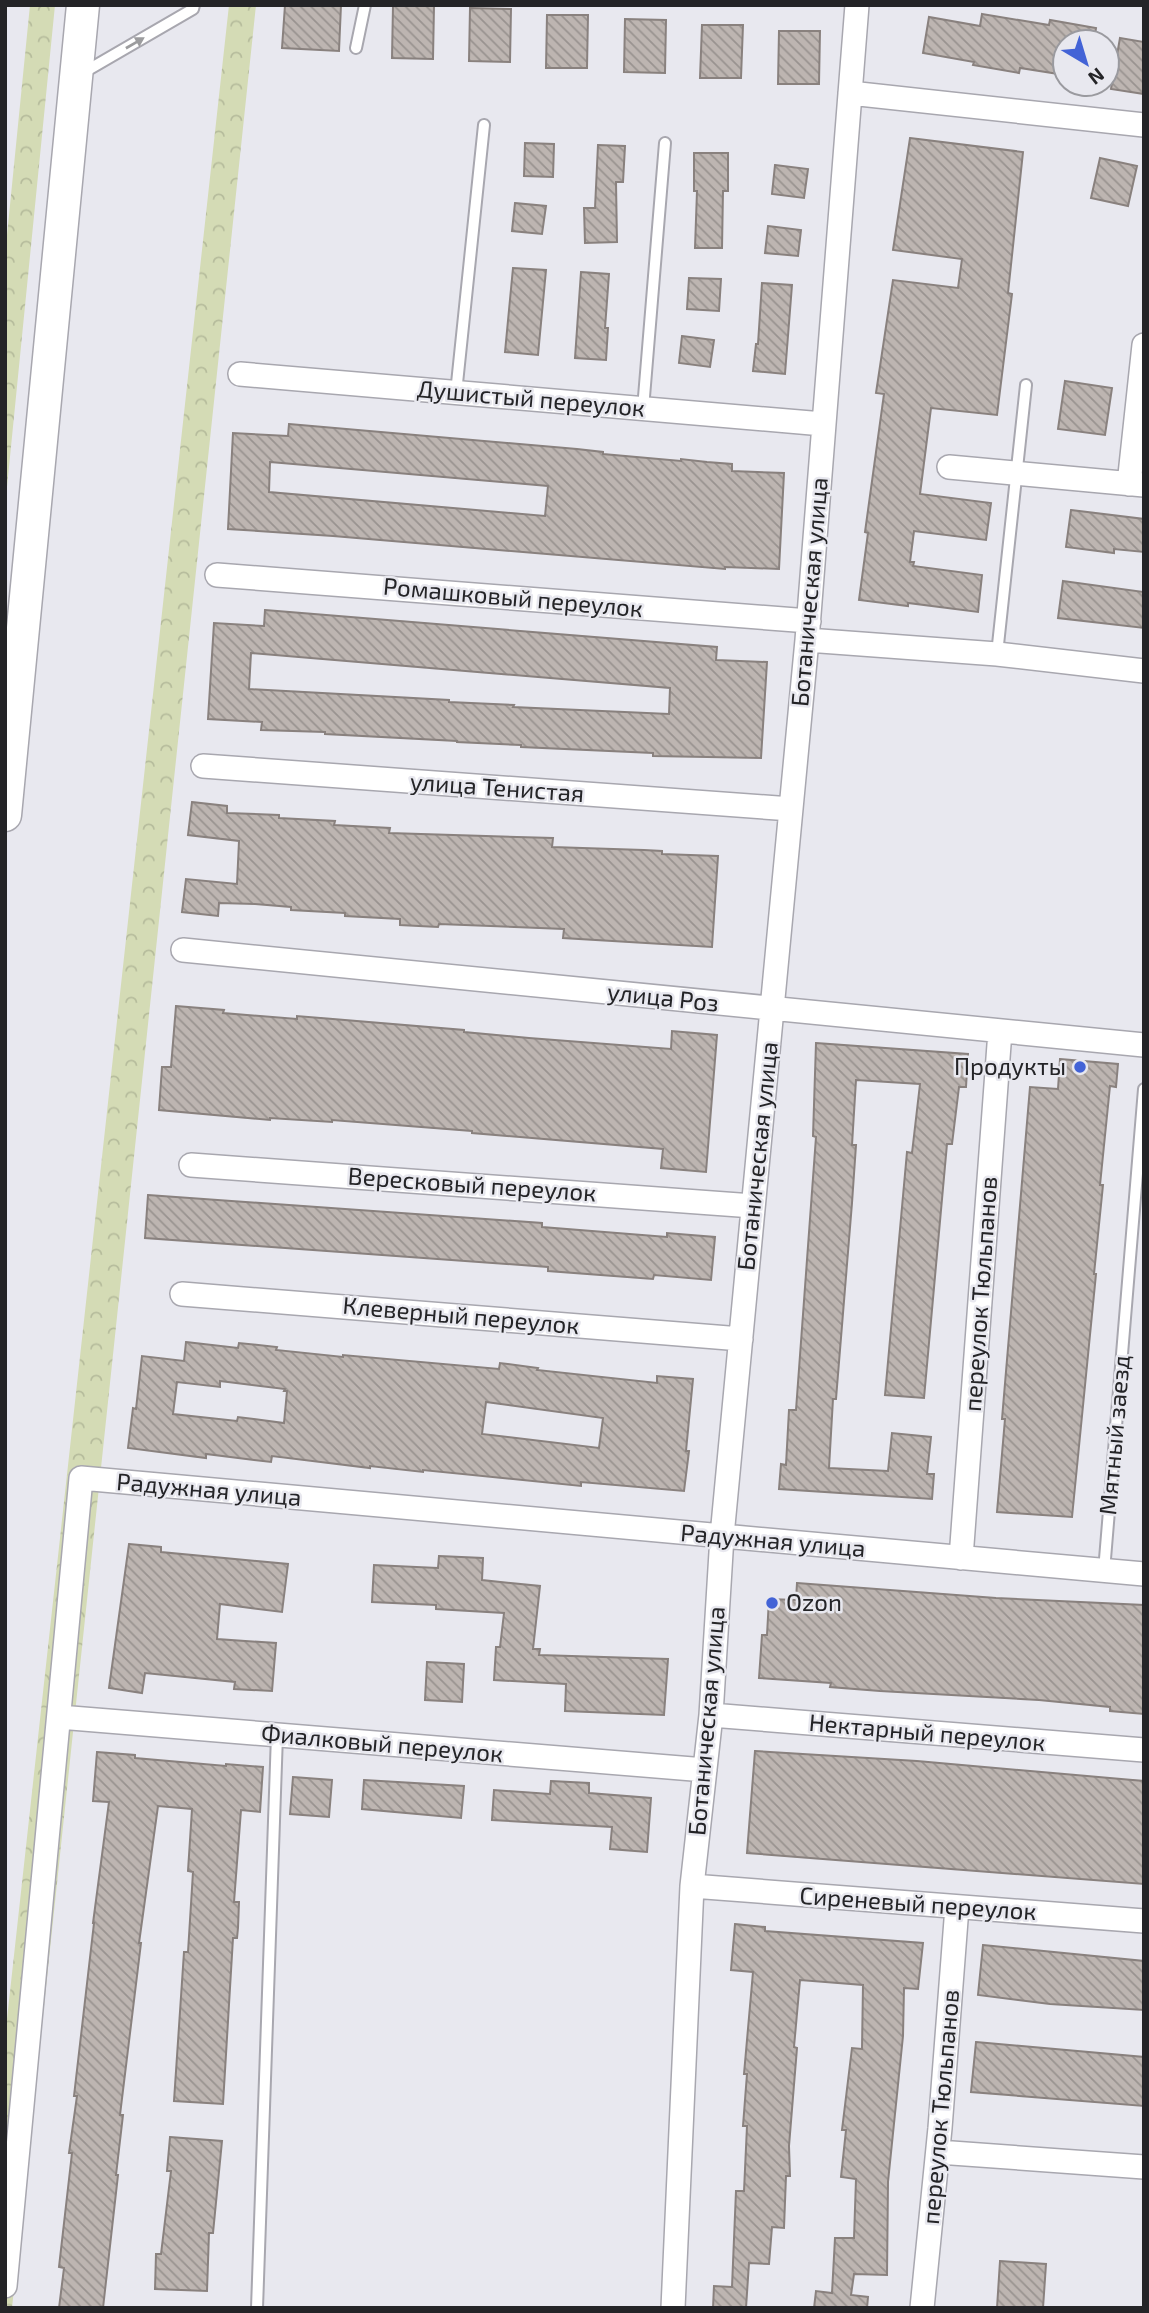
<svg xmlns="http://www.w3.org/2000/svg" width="1149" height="2313" viewBox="0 0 1149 2313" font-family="'Exo 2',sans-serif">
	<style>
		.forest { fill: url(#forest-crowns) }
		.building { fill: url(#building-back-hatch); stroke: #89817e; stroke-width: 2; fill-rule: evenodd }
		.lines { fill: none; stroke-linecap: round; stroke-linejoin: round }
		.lane-casing { stroke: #a8a7af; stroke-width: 14 }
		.street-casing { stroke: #a8a7af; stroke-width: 26 }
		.secondary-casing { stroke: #a8a7af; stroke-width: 35 }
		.lane { stroke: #fff; stroke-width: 10 }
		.street { stroke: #fff; stroke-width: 23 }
		.secondary { stroke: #fff; stroke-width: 32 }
		.oneway { fill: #9c9c9e }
		.poi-dot { fill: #4363d6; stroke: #e8e8ef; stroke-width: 2.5 }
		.labels { text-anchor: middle; stroke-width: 5; stroke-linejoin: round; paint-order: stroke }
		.street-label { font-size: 24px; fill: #242427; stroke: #e8e8ef }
		.poi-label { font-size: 24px; fill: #242427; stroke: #e8e8ef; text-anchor: end }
	</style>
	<defs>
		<pattern id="forest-crowns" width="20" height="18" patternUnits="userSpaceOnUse" patternTransform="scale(1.75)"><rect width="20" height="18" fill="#d4dbb5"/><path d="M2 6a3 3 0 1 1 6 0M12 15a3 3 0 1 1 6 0" fill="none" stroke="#b6bc9c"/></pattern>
		<pattern id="building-back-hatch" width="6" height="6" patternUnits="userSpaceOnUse" patternTransform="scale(1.75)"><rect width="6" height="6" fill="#bdb5b1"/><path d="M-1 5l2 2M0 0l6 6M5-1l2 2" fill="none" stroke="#999390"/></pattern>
	</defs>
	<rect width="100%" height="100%" fill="#e8e8ef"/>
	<path class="forest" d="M30,5H55L5,507V255Z
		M229,5H256L12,2308H5V2037Z"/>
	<path class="building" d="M285,5H341L339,51L282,48Z
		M393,6H434L433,59L392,58Z
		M470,8L511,9L510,62L469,61Z
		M982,14L1049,25L1050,20L1096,28L1094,42H1065V75L1020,68L1019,73L973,65L974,62L923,53L929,17L980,26Z
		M547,15H588L587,68H546Z
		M625,19L666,20L665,73L624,72Z
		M702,25H743L741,78H700Z
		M779,31H820L819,84H778Z
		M1120,38L1144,42V94L1111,89Z
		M910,138L1023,152L1008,293L1012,294L997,415L931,408L920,494L991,503L986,540L914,531L910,562H914L913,566L982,575L978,612L908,603V606L859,600L868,533L865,532L884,394L876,393L893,280L958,288L962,259L893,250Z
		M525,143L554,144L553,177L524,176Z
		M598,145L625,146L623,182H616L617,242L585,243L584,208H595Z
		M694,153H728V191H723L722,248H695L697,191H694Z
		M1100,158L1137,166L1128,206L1091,198Z
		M775,165L808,169L804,198L772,194Z
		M515,203L546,206L542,234L512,231Z
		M768,226L801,230L798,256L765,253Z
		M513,268L546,270L538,355L505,352Z
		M581,272L609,274L605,328H608L606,360L575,358Z
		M689,278L721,279L719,311L687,309Z
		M762,283L792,285L785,374L753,371L756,344H758Z
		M682,336L714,340L710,367L679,363Z
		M1065,381L1112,388L1105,435L1058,429Z
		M289,424L577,449L603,452V454L681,461V459L707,462L732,464V471L784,473L779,569L725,567V569L333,536L228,529L233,433L288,436ZM270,462L548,486L545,516L269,492Z
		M1071,510L1144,519V552L1114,549V553L1066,547Z
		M1063,581L1144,592V628L1058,618Z
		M265,610L717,647L716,660L767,662L761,758L653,756V753L521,747V745L457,742V741L325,734V732L261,730L262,722L208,719L214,623L264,626ZM251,653L670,688L669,714L513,707L514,705L449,702V700L249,689Z
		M192,802L227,806V813L279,815V818L335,821L334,825L390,828L389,833L553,838L552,847L644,850L662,851V854L718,856L712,947L563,938L564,929L439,924L438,927L400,925V919L345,916V913L291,910V907L255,904L219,903L218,916L182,912L186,879L237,884L239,841L188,835Z
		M176,1006L224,1010L223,1013L297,1019V1016L464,1030V1032L529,1038L671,1049L672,1031L717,1035L706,1172L661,1168L663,1149L472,1133V1131L332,1120V1122L270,1118V1120L159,1110L162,1067H171Z
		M816,1043L968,1054L966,1087H959L952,1144H947L924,1398L885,1395L907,1152L912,1153L920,1084L856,1080L852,1145H856L852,1203L836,1399H833L829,1468L888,1471L892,1433L931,1437L927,1474H934L932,1499L779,1489L781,1464L786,1465L789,1410H796L816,1137L813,1136Z
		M1060,1059L1118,1064L1116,1087L1110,1086L1100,1185H1103L1094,1274H1096L1072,1517L997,1512L1005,1419H1002L1030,1087L1058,1089Z
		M148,1195L542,1223V1227L667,1237V1233L715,1237L711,1280L654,1275L653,1279L548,1271V1267L145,1238Z
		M186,1342L238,1348L239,1343L277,1347L276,1350L343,1357V1355L499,1369L500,1363L538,1368L537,1370L657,1383V1376L693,1379L686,1451H689L684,1491L581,1482V1486L423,1470V1472L370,1466V1468L272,1456L271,1462L206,1454V1458L128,1448L133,1408L136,1409L142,1356L184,1361ZM220,1381L285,1389L284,1391H287L284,1423L238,1417L237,1421L173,1414L177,1382L220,1387ZM486,1402L603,1418L599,1448L482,1434Z
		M129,1544L161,1547V1552L288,1564L282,1612L220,1604L217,1639L276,1643L272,1691L234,1689L235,1682L145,1673L142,1693L109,1688Z
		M439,1556L483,1558L482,1580L540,1586L533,1649H540L539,1655L668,1659L664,1715L565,1711L566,1684L494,1680L496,1647H500L504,1613L436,1609V1605L372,1602L374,1565L438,1568Z
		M797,1583L996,1598L1144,1605V1714L1110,1711V1707L1039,1700L880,1691L830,1687L831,1683L759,1678L762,1635H767L769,1599L796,1600Z
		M427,1662L464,1664L462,1702L425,1700Z
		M755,1751L917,1761L1144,1781V1884L747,1853Z
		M97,1752L135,1755V1758L226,1766V1764L263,1767L260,1812L241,1810L234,1902H239L238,1928L237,1938H233L223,2104L174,2101L184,1952H188L193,1872L188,1871L192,1809L158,1806L139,1943H141L120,2115H123L116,2175H118L103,2308H59L64,2268L59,2267L72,2153H69L77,2096H74L94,1923H93L109,1802L93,1801Z
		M293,1777L332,1780L329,1817L290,1814Z
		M364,1780L464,1786L461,1818L362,1809Z
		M551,1781L589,1783V1793L651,1798L647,1852L610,1849L612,1827L492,1820L494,1790L550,1794Z
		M735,1924L765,1927V1931L923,1943L918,1989L904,1988L903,2036L888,2182L887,2275L854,2274L851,2295L868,2297L867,2308H814L816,2291L832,2293L835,2238H854L856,2179L841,2177L846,2130H842L852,2048L862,2049L863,1985L800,1980L794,2047L797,2048L789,2146L790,2176H786L784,2228L772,2227L769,2264L749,2263L746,2308H713L714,2286L732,2287L736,2191H744L747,2126H743L747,2074H744L753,1972L731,1970Z
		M983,1945L1144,1961V2010L1050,2004L978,1995Z
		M976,2042L1144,2057V2106L971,2092Z
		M170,2137L222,2141L213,2233H209L207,2291L155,2289L156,2254H161L171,2171H167Z
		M1000,2261L1046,2264L1043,2308H997Z"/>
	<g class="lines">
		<g class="lane-casing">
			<path id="lane" d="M356,48L365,5
				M81,74L193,9L194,5
				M456,393L484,125
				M643,409L665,143
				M997,654L1026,385
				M1104,1571L1144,1089
				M257,2308L277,1735"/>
		</g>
		<g class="street-casing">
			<path id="street" d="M850,93L1144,125
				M240,374L823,424
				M949,467L1144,485
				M1129,484L1144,345
				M217,575L809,621
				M807,640L997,654L1144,671
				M203,766L791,809
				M183,950L1144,1045
				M191,1165L753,1206
				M182,1294L741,1339
				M961,1558L1000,1031
				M711,1715L1144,1750
				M59,1717L705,1770
				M692,1886L1144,1921
				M938,2152L1144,2167
				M5,2286L81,1478L1144,1574
				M673,2308L692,1886L711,1715L722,1536L807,640L857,5
				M922,2308L940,2128L957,1907"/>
		</g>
		<g class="secondary-casing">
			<path id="secondary" d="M5,815C33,545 55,275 83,5"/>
		</g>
		<use href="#lane" class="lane"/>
		<use href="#street" class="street"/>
		<use href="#secondary" class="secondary"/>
	</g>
	<defs><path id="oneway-solid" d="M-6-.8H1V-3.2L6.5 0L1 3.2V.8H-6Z" transform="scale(1.75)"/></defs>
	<use class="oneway" href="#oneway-solid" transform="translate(135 43) rotate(-30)"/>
	<g class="poi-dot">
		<circle cx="1080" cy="1067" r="7"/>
		<circle cx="772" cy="1603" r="7"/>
	</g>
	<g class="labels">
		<g class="street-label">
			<text transform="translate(531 399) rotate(5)" y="8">Душистый переулок</text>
			<text transform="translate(810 592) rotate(-85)" y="8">Ботаническая улица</text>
			<text transform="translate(513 598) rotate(5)" y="8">Ромашковый переулок</text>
			<text transform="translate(497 788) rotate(4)" y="8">улица Тенистая</text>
			<text transform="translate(663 998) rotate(6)" y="8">улица Роз</text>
			<text transform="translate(758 1156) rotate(-84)" y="8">Ботаническая улица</text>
			<text transform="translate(472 1185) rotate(4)" y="8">Вересковый переулок</text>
			<text transform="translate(981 1294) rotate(-86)" y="8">переулок Тюльпанов</text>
			<text transform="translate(461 1316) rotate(5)" y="8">Клеверный переулок</text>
			<text transform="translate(1115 1435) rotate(-85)" y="8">Мятный заезд</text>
			<text transform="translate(209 1490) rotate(5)" y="8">Радужная улица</text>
			<text transform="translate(773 1541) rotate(5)" y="8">Радужная улица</text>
			<text transform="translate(707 1721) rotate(-85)" y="8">Ботаническая улица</text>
			<text transform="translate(927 1733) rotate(5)" y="8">Нектарный переулок</text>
			<text transform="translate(382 1744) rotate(5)" y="8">Фиалковый переулок</text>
			<text transform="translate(918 1904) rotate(4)" y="8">Сиреневый переулок</text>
			<text transform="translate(941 2107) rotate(-85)" y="8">переулок Тюльпанов</text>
		</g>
		<g class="poi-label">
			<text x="1066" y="1075">Продукты</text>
			<text x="786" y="1611" text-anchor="start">Ozon</text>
		</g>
	</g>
	<rect width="1149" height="2313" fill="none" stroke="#242427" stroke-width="14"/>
	<g transform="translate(1086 63) rotate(142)"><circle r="33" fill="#e8e8ef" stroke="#9a9a9f" stroke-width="2"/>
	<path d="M0-5L12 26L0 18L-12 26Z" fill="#4363d6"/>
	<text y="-10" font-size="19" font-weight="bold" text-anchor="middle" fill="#242427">N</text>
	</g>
</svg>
